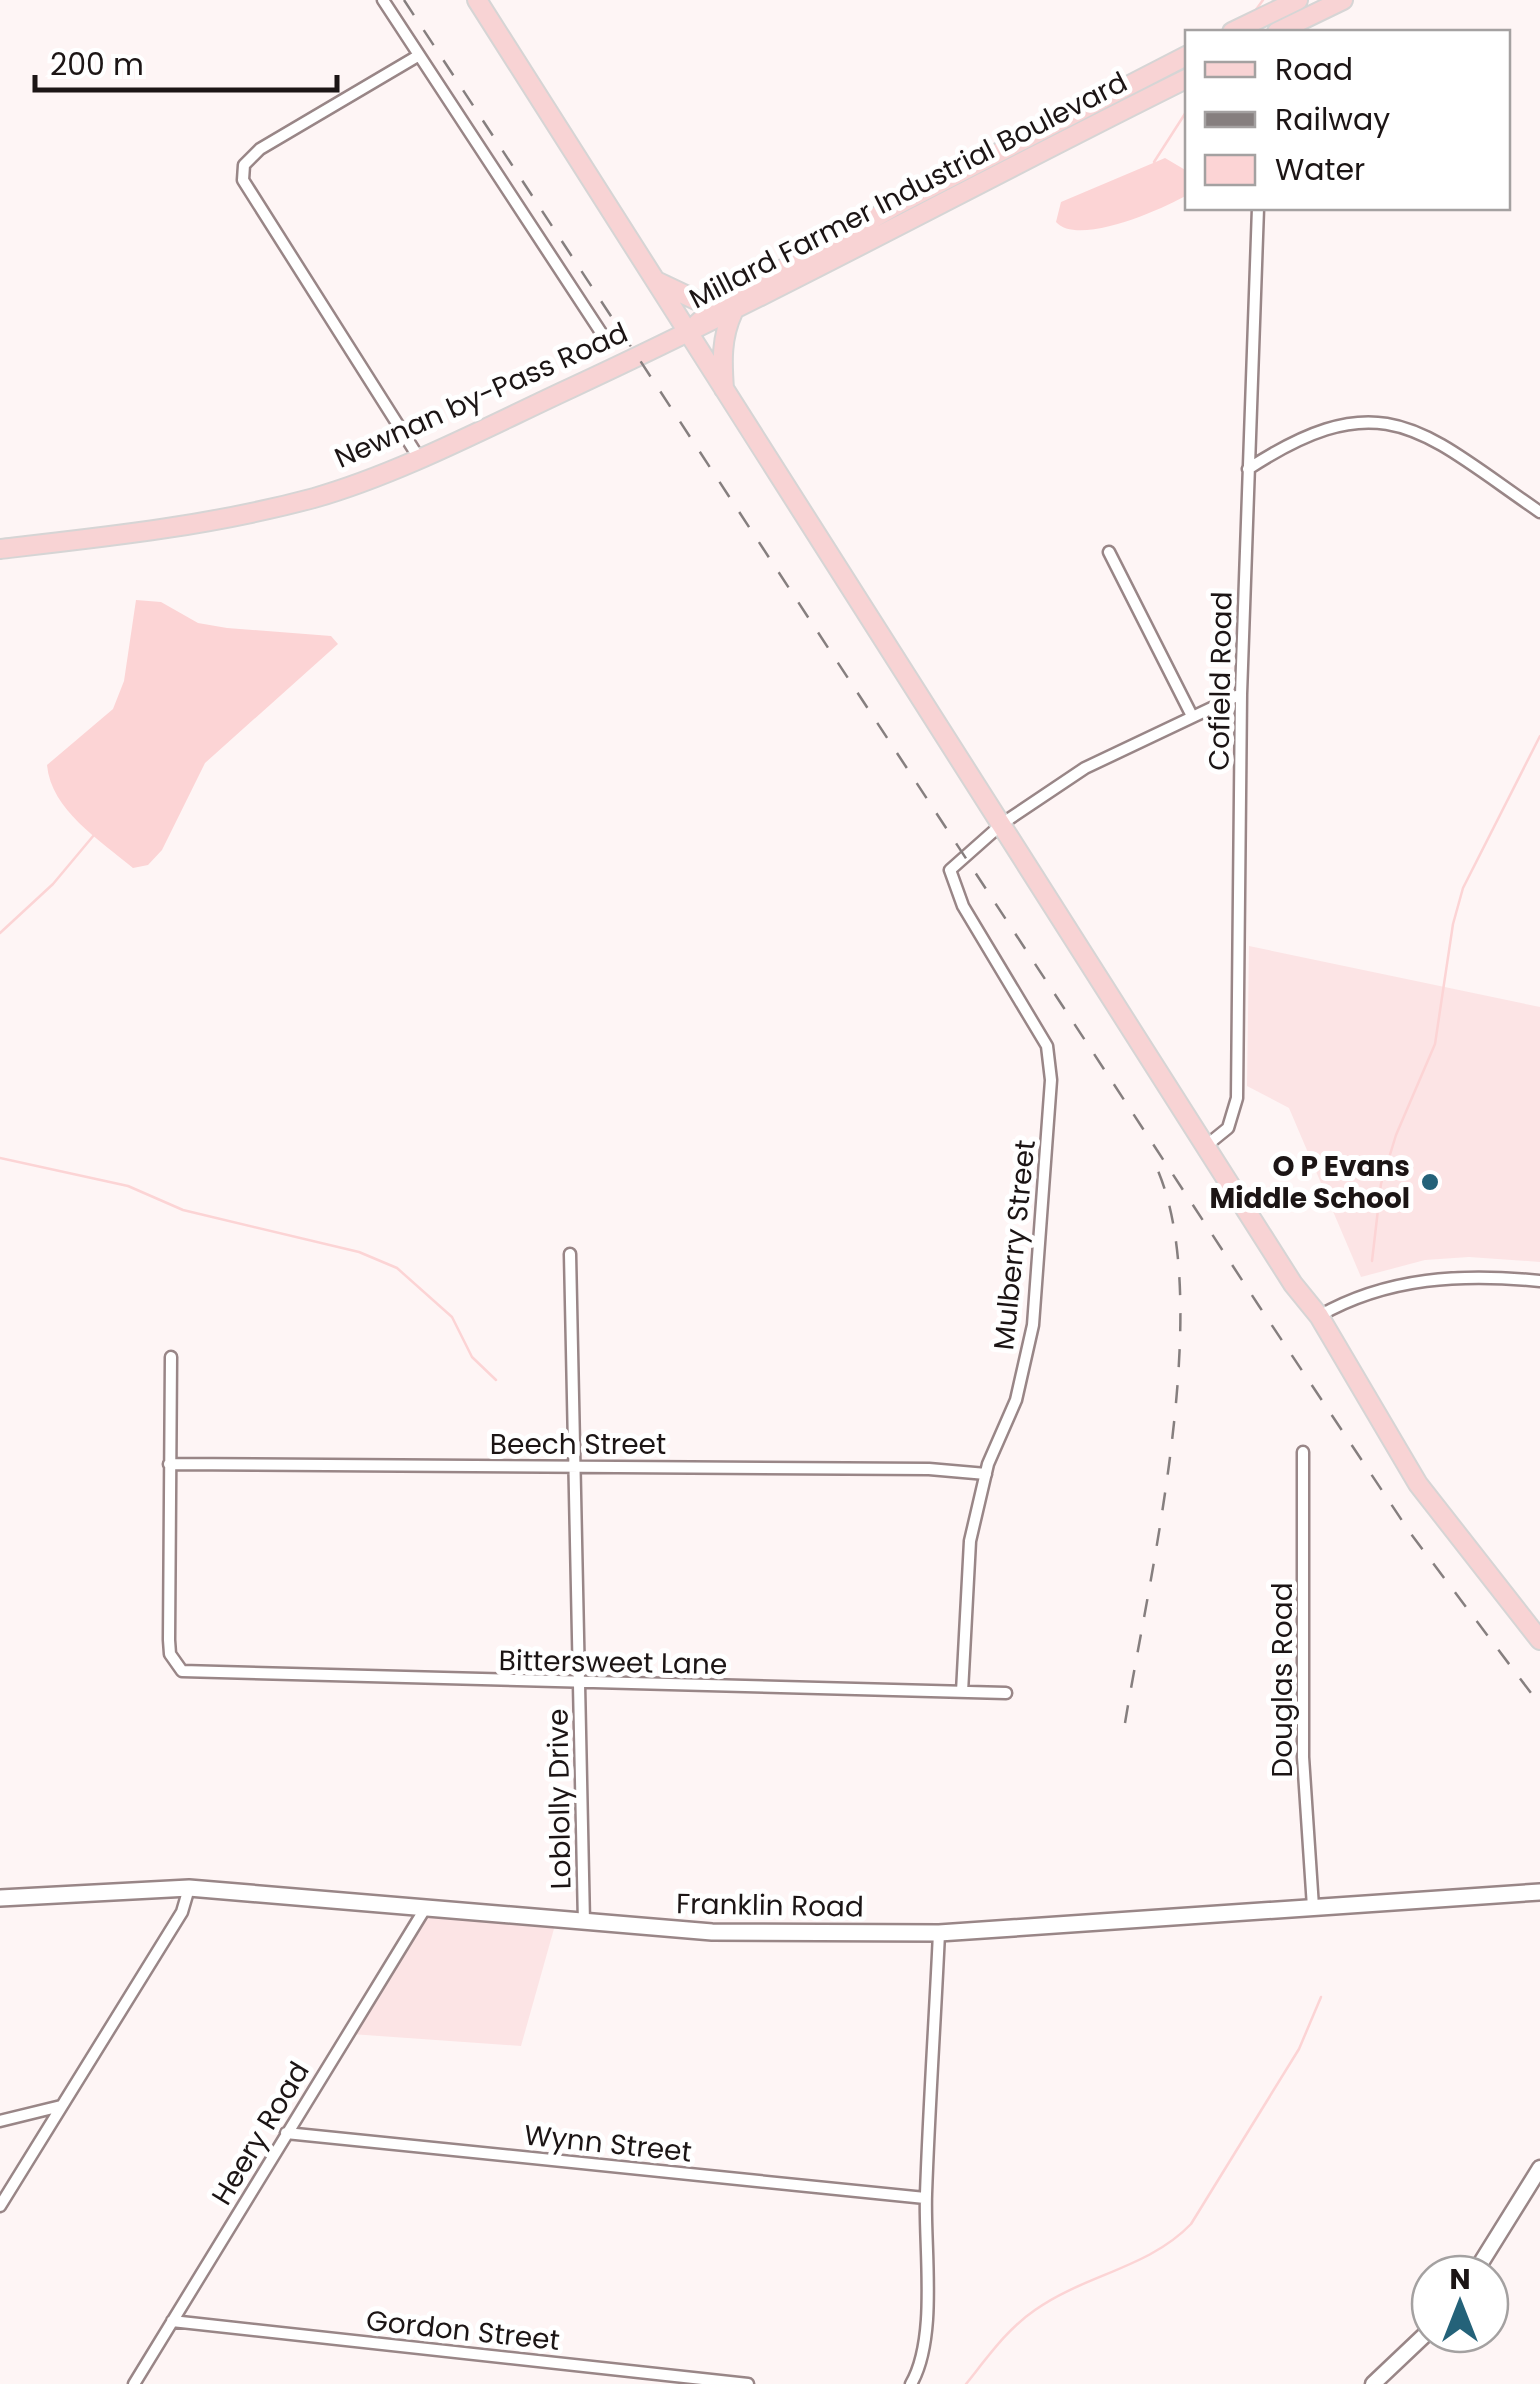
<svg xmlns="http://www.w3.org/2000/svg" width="1540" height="2384" viewBox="0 0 1540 2384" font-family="Poppins,sans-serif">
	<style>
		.built { fill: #fce4e5 }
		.water { fill: #fcd4d5 }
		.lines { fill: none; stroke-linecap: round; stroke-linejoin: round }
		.stream { stroke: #fcd4d5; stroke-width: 2.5 }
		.minor-casing { stroke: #998687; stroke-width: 15 }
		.tertiary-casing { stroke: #998687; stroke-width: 19 }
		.secondary-casing { stroke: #998687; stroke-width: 20 }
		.primary-casing { stroke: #d6d5d5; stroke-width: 22 }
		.minor { stroke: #fff; stroke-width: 10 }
		.tertiary { stroke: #fff; stroke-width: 14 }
		.secondary { stroke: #fff; stroke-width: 15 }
		.primary { stroke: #f8d3d4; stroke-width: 18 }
		.rail { stroke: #867f7f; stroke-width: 2.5; stroke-dasharray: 18 18; stroke-linecap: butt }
		.poi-dot { fill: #246279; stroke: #fff; stroke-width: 4 }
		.labels { text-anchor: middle; stroke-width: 10; stroke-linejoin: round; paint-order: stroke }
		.street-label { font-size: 28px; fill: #1c1515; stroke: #fff }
		.poi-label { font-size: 28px; font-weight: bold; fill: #1c1515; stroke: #fff; text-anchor: end }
	</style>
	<rect width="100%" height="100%" fill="#fef5f5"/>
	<path class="built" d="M1249,946L1540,1007V1262L1469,1257L1425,1260L1361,1277L1289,1108L1247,1086Z
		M425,1904L557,1918L521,2046L351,2034Z"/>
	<path class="water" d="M1165,158L1187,171V195C1163,209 1078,247 1056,222L1061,202Z
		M136,600L161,602L198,623L227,628L331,636L338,644L205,763L162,850L148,865L133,868C100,840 51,810 47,765L113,709L124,681Z"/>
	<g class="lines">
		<path class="stream" d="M1255,11L1263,0
			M1154,162L1188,109
			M0,933L53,884L94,835
			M0,1158L128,1186L183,1210L359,1252L397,1268L452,1317L472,1357L496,1380
			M1372,1261L1381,1184L1396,1135L1435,1044L1453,924L1463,888L1540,736
			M966,2384C987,2358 1007,2329 1035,2310C1084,2275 1149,2268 1191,2224L1299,2049L1321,1997"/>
		<g class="minor-casing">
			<path id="minor" d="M383,0L602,334
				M416,57L260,149L244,165L243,180L419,458
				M1248,469C1384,380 1423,432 1540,512
				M1109,552L1192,716
				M1207,1145L1228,1128L1237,1098L1241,694L1258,208
				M570,1254L584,1923
				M1319,1316C1387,1277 1463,1273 1540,1281
				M171,1357L169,1640L170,1654L182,1671L1006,1693
				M1303,1452V1757L1313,1907
				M169,1464L929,1469L986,1474
				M962,1692L970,1541L988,1464L1016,1400L1033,1325L1051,1080L1047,1046L963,906L950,870L1003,823L1085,768L1241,694
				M0,2121L61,2106
				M286,2133L925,2198
				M0,2206L182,1912L189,1888
				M172,2321L748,2384
				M134,2384L426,1907
				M911,2384C938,2338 924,2248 926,2194C929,2107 935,2020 939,1933"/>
		</g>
		<g class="tertiary-casing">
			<path id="tertiary" d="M1474,2274L1540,2168
				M1373,2384L1430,2330"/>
		</g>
		<g class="secondary-casing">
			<path id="secondary" d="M0,1898L189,1888L712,1932L939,1933L1540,1892"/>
		</g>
		<g class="primary-casing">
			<path id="primary" d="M477,0L1293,1284L1319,1316L1418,1484L1540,1640
				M1232,32L1298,0
				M1277,32L1343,0
				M658,282L696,300L723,302
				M697,324L717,306L899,204L1188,55
				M724,389C722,361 721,338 733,312
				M0,549C106,537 210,526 314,498C401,473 489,426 571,388C780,291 982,180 1188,78"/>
		</g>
		<use href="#minor" class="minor"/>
		<use href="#tertiary" class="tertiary"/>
		<use href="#secondary" class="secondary"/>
		<use href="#primary" class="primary"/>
		<path class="rail" d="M404,0L1259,1306L1411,1534L1540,1705
			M1125,1723C1149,1577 1217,1297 1155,1164"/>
	</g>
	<circle class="poi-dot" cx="1430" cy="1182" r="10"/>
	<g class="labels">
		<g class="street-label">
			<text transform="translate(908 190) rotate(-27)" y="10">Millard Farmer Industrial Boulevard</text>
			<text transform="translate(481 395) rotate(-24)" y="10">Newnan by-Pass Road</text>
			<text transform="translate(1220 681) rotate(-89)" y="10">Cofield Road</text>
			<text transform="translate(1014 1245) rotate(-84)" y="10">Mulberry Street</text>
			<text x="578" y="1454">Beech Street</text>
			<text transform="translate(613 1662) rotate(1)" y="10">Bittersweet Lane</text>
			<text transform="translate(1282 1680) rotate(-90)" y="10">Douglas Road</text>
			<text transform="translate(559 1799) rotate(-91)" y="10">Loblolly Drive</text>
			<text transform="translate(770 1905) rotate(1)" y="10">Franklin Road</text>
			<text transform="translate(260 2133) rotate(-59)" y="10">Heery Road</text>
			<text transform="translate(608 2143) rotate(6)" y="10">Wynn Street</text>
			<text transform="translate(463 2330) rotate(6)" y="10">Gordon Street</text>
		</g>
		<g class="poi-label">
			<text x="1410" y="1176">O P Evans<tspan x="1410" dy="32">Middle School</tspan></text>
		</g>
	</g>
	<rect x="1185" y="30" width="325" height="180" fill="#ffffff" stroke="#a4a1a1" stroke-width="2.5"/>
	<rect x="1205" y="62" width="50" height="15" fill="#f8d3d4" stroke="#a4a1a1" stroke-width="2.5"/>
	<text x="1275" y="80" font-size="30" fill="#1c1515">Road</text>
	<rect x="1205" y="112" width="50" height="15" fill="#867f7f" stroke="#a4a1a1" stroke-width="2.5"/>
	<text x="1275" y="130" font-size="30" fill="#1c1515">Railway</text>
	<rect x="1205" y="155" width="50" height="30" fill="#fcd4d5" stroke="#a4a1a1" stroke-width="2.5"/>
	<text x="1275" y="180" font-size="30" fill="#1c1515">Water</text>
	<g transform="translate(1460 2304)"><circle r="48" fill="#ffffff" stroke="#a4a1a1" stroke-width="2.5"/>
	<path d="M0-8L18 38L0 25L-18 38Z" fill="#246279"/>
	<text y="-15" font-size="28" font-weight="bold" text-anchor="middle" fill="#1c1515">N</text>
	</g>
	<path d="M35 75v15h302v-15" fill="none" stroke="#1c1515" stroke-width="5"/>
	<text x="50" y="75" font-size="30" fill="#1c1515" stroke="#ffffff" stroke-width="8" paint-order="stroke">200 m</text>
</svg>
